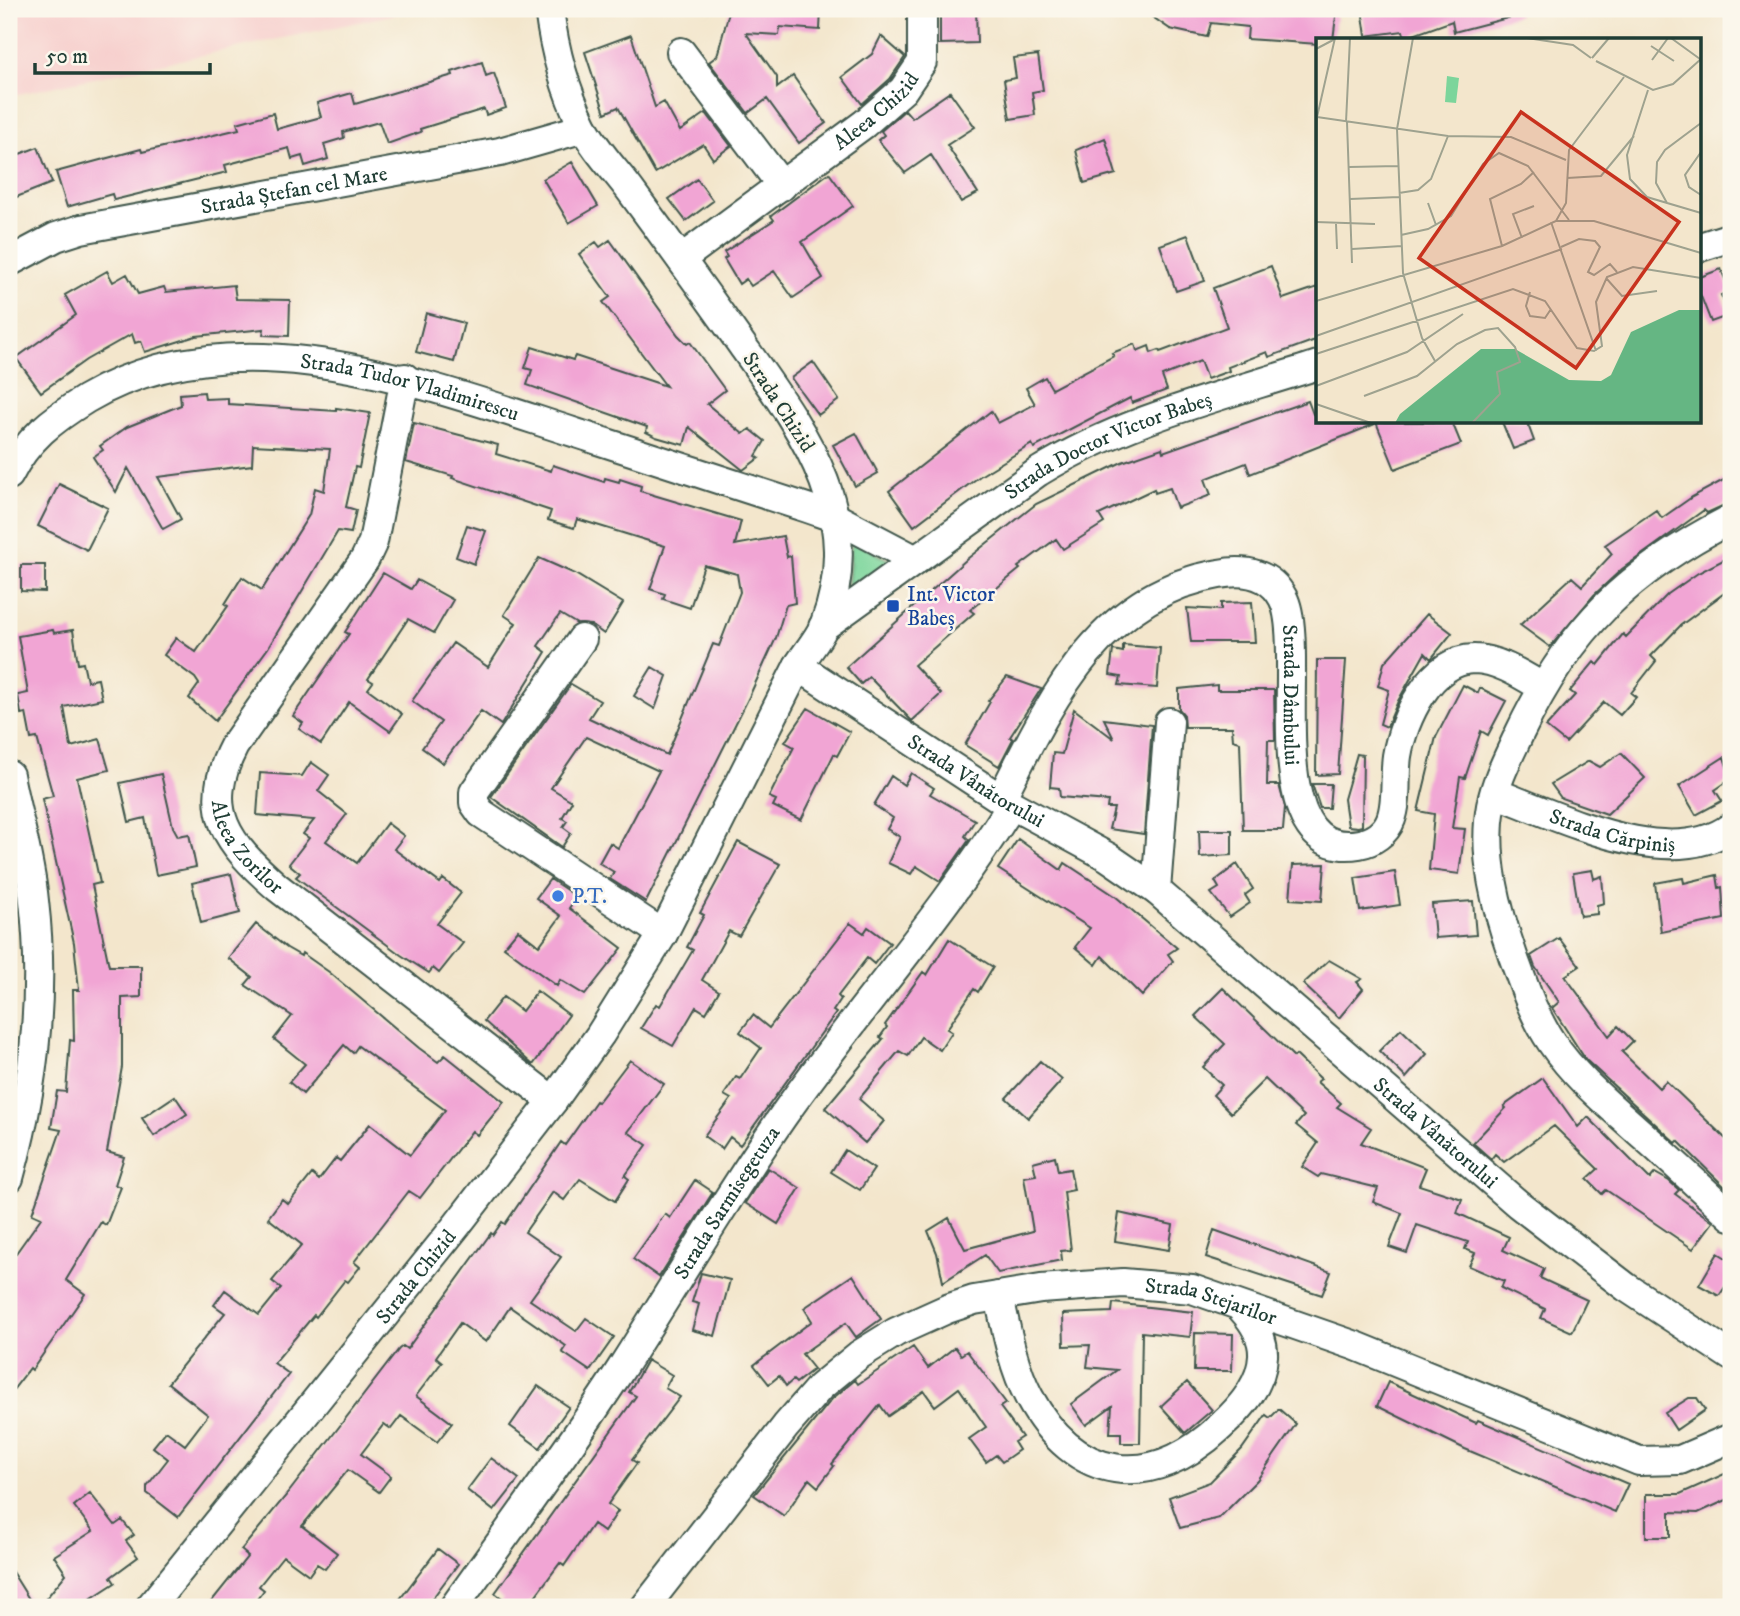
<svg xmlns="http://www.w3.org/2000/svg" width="1740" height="1616" viewBox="0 0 1740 1616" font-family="'IM FELL DW Pica',serif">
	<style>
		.built { fill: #f7d0ce }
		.green { fill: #7cd59b; stroke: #4e8968; stroke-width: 2 }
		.building { fill: #f1a5d4 }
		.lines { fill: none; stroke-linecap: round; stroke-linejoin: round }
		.street-casing { stroke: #3f564b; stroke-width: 32 }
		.street { stroke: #fff; stroke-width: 28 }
		.transit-dot { fill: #1a4fb4; stroke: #fbf7ec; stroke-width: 2.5 }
		.shop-dot { fill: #3f7fe0; stroke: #fbf7ec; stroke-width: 2.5 }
		.labels { text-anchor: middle; stroke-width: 5; stroke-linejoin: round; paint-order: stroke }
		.street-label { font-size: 21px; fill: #1f3d34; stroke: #fbf7ec }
		.transit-label { font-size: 21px; fill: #164399; stroke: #fbf7ec; text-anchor: start }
		.shop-label { font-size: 21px; fill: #366cbe; stroke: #fbf7ec; text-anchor: start }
		.inset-road { fill: none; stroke: #9ea28f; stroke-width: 2 }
		.view { fill: #c8321e; fill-opacity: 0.15; stroke: #c8321e; stroke-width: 3.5 }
		.inset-edge { fill: none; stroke: #1f3d34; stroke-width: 3.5 }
	</style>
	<rect width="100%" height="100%" fill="#fbf7ec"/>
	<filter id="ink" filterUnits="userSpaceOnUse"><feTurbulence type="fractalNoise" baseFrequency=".0143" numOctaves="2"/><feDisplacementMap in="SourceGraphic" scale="14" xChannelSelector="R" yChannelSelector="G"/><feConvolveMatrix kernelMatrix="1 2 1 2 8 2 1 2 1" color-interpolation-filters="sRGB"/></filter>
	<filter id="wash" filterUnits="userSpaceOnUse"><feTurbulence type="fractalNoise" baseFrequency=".00686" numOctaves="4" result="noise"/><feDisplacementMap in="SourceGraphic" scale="28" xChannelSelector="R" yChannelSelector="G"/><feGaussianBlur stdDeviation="1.57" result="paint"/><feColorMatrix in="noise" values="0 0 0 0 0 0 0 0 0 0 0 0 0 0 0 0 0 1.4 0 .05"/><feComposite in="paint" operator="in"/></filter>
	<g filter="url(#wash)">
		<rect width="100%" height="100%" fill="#f3e6cc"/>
		<path class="built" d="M9,9H420L9,96Z"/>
		<path class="green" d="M855,541L890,561L847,598L851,546Z"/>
		<g id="blocks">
			<path class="building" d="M735,9H821L820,30L780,27L779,35L746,33L777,77V88L793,76L826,123L799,143L767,99L748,113L709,62L717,56L729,12Z
				M940,9H976L977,43L940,44Z
				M1141,9H1337L1333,40H1318V44L1247,39L1248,27L1211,23L1207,37L1170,29Z
				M1362,9H1518L1519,15L1454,32L1452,21L1405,38L1403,31L1366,36Z
				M631,35L655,107L664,102L680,131L706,113L731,146L713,159L703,144L655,173L618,107L605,113L585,52Z
				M881,36L905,57L890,79L862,104L842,77L872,54Z
				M1038,55L1043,90L1032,92L1035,115L1010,119L1004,80L1016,78L1013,58Z
				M482,62L486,76L494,73L506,108L486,115L484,109L420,129L421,132L387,144L379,122L343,132L344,138L324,144L328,159L305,166L302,156L292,159L289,148L225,165L227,172L114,200L112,194L67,207L56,172L141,149L142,152L239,129L237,123L273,113L277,129L321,117L317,103L352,93L355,104L453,75L452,72Z
				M950,92L975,127L947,145L978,193L961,202L931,155L905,173L878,140L884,135L881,131L905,110L912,118Z
				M1105,138L1116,174L1084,183L1076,150Z
				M38,147L52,183L9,200V158Z
				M572,162L598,206L569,223L543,179Z
				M829,173L853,206L802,242L823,278L793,298L774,271L751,286L746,279L739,284L724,259L727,257L724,252L774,220L771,216Z
				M697,179L713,201L686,221L669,199Z
				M1188,235L1205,281L1176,291L1160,245Z
				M610,240L678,335L687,344L690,342L725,390L707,404L743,434L750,429L765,441L756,456L759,458L743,470L689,427L684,445L656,437L646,432L647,427L527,385L532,370L525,368L532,347L573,360L575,356L666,386L603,302L610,297L579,254L596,242L600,247Z
				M1271,266L1283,299L1318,287V339L1269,357L1267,352L1228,367L1229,371L1207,379L1200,361L1162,376L1167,390L1132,403L1130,398L1034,448L1032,444L980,476L914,526L889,491L991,411L998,423L1035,404L1026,388L1045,377L1052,389L1114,356L1112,353L1135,344L1137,351L1149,346L1151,353L1159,350L1160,352L1227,327L1213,288Z
				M1721,269L1730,291L1721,295L1730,315L1711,322L1700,294V277Z
				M107,271L113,282L127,274L138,294L164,287L166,292L234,285L236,299L290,300L289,336L263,335L264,329L196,336L145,352L141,341L135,343L132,334L86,360L41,392L16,358L76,315L65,295Z
				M426,313L464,323L454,362L416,352Z
				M813,362L839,400L818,415L791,378Z
				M204,392L205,399L228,398V404L336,411V408L370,413L359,468L355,467L346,507L356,510L351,533L338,531L268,648L215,721L189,698L199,684L195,678L164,655L176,638L196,652L228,606L225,604L242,577L262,590L309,515L315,488L324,491L330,449L253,445L252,465L158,477L181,519L163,529L128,468L116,492L93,457L103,450L100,446L127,427L181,405L180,394Z
				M1308,401L1313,414L1318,412V422L1375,424L1250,474L1246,463L1205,479L1211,495L1177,508L1170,488L1155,493L1154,489L1099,515L1104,523L1063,549L1056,539L1018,567L1020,569L970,610L974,613L914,665L941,694L912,721L869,677L861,684L846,667L967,559L1036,504L1122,462L1162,448L1163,452Z
				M1376,422H1452L1461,444L1395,469Z
				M1502,422H1527L1534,441L1513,449Z
				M414,423L498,445L496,454L551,471L553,465L604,482L605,478L619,482L620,479L641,486L640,491L741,521L735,545L783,536L787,557L791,556L795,603L786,605L776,638L749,697L646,902L610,879L614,872L599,863L610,843L618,848L659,771L586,737L551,788L572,801L562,818L567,821L563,827L571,833L562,847L491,797L571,684L600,701L589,718L667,755L713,644L719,646L740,592L737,574L704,565L690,608L663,599L665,594L650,589L665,546L577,519L574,528L548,520L551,511L452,478L453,476L406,462Z
				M856,433L878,473L855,486L833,445Z
				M1731,476V502L1707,513L1704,510L1622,569L1594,595L1550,647L1520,625L1572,577L1582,586L1612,554L1605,545L1656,510L1662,518L1692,497Z
				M59,484L108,508L87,550L38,526Z
				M467,525L486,531L474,564L456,557Z
				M1731,556V588L1681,625L1651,656L1656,661L1631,693L1636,697L1620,715L1604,702L1566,743L1546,727L1575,695L1570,691L1594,662L1598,665L1623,634L1626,637L1668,594L1698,573Z
				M539,558L575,574L623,603L604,634L591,625L577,624L560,614L538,646L546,652L501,725L481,711L443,763L422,748L441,722L412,701L453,643L488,667L516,623L504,615Z
				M21,565H45V592L21,591Z
				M383,573L411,589L417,580L453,600L434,633L408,619L368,679L373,682L368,689L402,714L390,731L349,702L321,744L299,729L303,723L293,716L349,634L345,632Z
				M1252,602L1255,642H1191L1187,608L1221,610V603Z
				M1427,614L1452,633L1431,659L1425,653L1398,701L1387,727L1380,724L1389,690L1378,686L1384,663Z
				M53,630L54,633L73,630L78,664L83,663L87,681L98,679L102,699L64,707L71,747L100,739L109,770L77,778L100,883L92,885L109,966H141V997L122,998V1067L107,1152L124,1157L115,1185L121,1187L106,1225L101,1222L66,1280L85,1294L32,1370L30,1368L9,1395V1263L41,1218L32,1214L61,1130L51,1128L57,1091L66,1092L70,1040L74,1041L73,990H79L74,943L42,799L53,796L37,738L31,739L26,713L21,714L18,695L28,693L18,636Z
				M1123,645L1160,648L1157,688L1119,685L1121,677L1110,675L1113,650L1123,652Z
				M1317,660H1346L1338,774L1316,775Z
				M652,667L667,676L655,709L634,696Z
				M1007,677L1041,689L1010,737L1013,739L999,766L965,745L990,702L988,701Z
				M1217,685V690H1274L1275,740H1268L1267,785H1279L1285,807L1283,830H1243L1240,742L1233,740L1232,727H1185L1184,715L1179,709V689Z
				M1463,685L1478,693L1480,688L1506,701L1488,735L1481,731L1465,778L1460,777L1452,828L1465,829L1459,874L1429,870L1434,814L1418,811L1436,737Z
				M808,708L850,732L837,756L834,754L801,820L773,806L776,800L769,797L794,747L785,742Z
				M1074,709L1114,739L1104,719L1152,725L1144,834L1109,829L1114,808H1107L1108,801L1060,797L1059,788L1050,787L1053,753L1062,754Z
				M1621,753L1645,778L1607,814L1561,798L1551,784L1589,761L1600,767Z
				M1357,754L1363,755L1362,826L1358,827L1348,826L1344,799Z
				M1724,757L1731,779L1715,790L1722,801L1696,815L1679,786Z
				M311,762L329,775L318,791L347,814L326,841L357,863L387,823L404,836L394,849L440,883L443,879L461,893L437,924L463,943L439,973L433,968L429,973L401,955L296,877L300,873L289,864L309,838L303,834L314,820L257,815L260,773L302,776Z
				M911,773L934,788L930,794L975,820L965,836L969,840L940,881L916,866L911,874L888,863L900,837L887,829L893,818L874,805L891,776L904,785Z
				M161,774L173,827L178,836L189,834L196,867L156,875L145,818L129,822L120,783Z
				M1312,784H1331L1329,808H1320Z
				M1199,830H1232V855L1200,857Z
				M1018,839L1061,870L1065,863L1115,896L1177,948L1168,954L1173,961L1142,996L1102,956L1096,965L1075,947L1090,928L998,869Z
				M738,842L780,864L739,936L729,931L702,980L719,991L706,1013L696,1007L673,1046L641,1028L656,1004L660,1006L693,950L687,947L704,915L700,913Z
				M1237,864L1253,889L1245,895L1250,903L1230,917L1211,893L1219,888L1215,881Z
				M1325,864L1322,901L1290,899L1293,865Z
				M1592,870L1594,879L1602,876L1604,903L1597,905V914L1580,916L1573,873Z
				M1395,872L1400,905L1360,911L1355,878Z
				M231,874L240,913L201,923L192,883Z
				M1717,875L1719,888L1722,887L1724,919L1661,932L1655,883L1683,878L1684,883Z
				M550,879L577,897L569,908L622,948L585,995L560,980L557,986L504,947L518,930L539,946L561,916L536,898Z
				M1473,901L1476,935L1435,938L1432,904Z
				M850,923L864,933L868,927L890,943L874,964L867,958L838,996L841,999L833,1011L836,1013L740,1145L730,1137L722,1149L704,1136L731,1099L724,1095L736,1077L740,1079L761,1048L740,1032L753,1015L769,1028Z
				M256,924L287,948L301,956L302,953L329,972L419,1048L438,1062L445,1055L504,1102L477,1135L472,1131L420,1198L409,1191L354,1262L360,1267L348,1282L345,1280L316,1317L314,1315L274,1363L289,1374L178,1517L147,1493V1486L168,1459L153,1447L166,1431L185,1445L208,1415L168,1383L225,1313L214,1305L225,1290L259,1315L281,1288L272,1281L302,1245L268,1218L282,1199L288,1204L312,1174L319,1180L336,1158L340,1161L370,1124L410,1155L445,1110L358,1046L353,1053L344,1045L303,1094L289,1082L305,1064L274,1039L292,1016L245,985L252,977L228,958Z
				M1559,938L1580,966L1565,976L1609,1036L1618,1026L1633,1041L1622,1052L1659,1088L1666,1081L1731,1144V1193L1678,1141L1676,1143L1586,1060L1552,1008L1559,1002L1535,967L1531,956Z
				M949,939L993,967L978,992L974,989L947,1029L952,1032L940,1050L921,1037L908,1056L899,1051L859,1099L884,1121L865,1143L825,1108L883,1039L880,1037L887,1027L885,1025L923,972L927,975Z
				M1329,960L1362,979L1357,982L1363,989L1339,1018L1303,984Z
				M1223,988L1294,1057L1296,1055L1321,1079L1317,1082L1341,1103L1337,1107L1371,1128L1361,1143L1426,1168L1419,1185L1462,1199L1457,1213L1509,1237L1503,1250L1544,1269L1540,1278L1587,1300L1572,1332L1541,1318L1545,1309L1501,1288L1504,1281L1469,1266L1475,1253L1465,1249L1468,1242L1417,1225L1407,1253L1389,1247L1402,1213L1373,1202L1378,1188L1321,1174L1318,1177L1302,1167L1318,1143L1296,1125L1304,1116L1265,1079L1231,1113L1213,1095L1222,1085L1203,1067L1225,1044L1195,1016Z
				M537,991L569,1015L533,1065L484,1021L503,997L522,1011Z
				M1401,1029L1427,1054L1406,1078L1379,1051Z
				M630,1060L664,1084L628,1132L647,1145L625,1176L629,1179L615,1201L580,1179L564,1200L553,1192L525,1232L561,1257L530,1300L576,1331L586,1318L614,1337L590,1371L562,1352L566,1346L510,1307L486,1342L460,1323L436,1357L442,1362L416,1396L452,1423L437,1442L401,1416L391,1429L384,1424L361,1454L391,1476L379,1492L348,1470L302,1526L337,1553L325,1569L317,1564L309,1575L283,1556L259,1586L264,1590L251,1607H207L248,1556L241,1550L289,1492L399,1349L403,1346L407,1349L491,1233L493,1235L502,1222L505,1224L561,1142L565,1145L596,1101L598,1102Z
				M1040,1061L1062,1080L1028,1118L1006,1098Z
				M1543,1078L1578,1127L1588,1117L1650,1179L1655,1173L1669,1181L1679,1190L1675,1194L1713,1222L1693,1249L1606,1190L1602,1194L1587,1179L1598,1169L1554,1126L1504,1162L1495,1154L1491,1159L1473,1143L1506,1108L1504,1106Z
				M175,1096L187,1114L154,1136L142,1118Z
				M845,1150L874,1169L860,1190L831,1172Z
				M1055,1156L1058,1171L1070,1169L1074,1190L1064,1192L1071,1250L1061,1251L1062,1260L998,1273L985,1255L943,1282L937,1253L928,1231L949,1218L965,1249L1033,1231L1024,1177L1036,1175L1033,1162Z
				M768,1168L800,1188L778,1224L745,1203Z
				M695,1180L713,1192L659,1277L633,1259L665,1214L670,1218Z
				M1119,1213L1173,1225L1169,1250L1115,1241Z
				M1214,1230L1331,1272L1322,1295L1206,1257Z
				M1718,1253L1731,1261V1278L1719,1296L1699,1285Z
				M701,1273L730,1280L715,1336L692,1330L699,1304L692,1302Z
				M853,1275L881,1319L856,1337L846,1323L802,1354L814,1369L796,1383L793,1380L786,1386L779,1376L769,1384L754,1365L812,1321L804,1308Z
				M1113,1303L1193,1312L1190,1337L1142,1332L1140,1443H1121V1433H1110L1112,1406L1086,1425L1071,1404L1117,1370L1087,1367L1090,1345L1064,1346L1063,1314L1112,1312Z
				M1195,1333L1233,1334L1232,1371H1194Z
				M913,1347L928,1368L955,1347L961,1355L967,1351L1006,1403L1000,1407L1022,1437L1014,1442L1019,1450L1002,1462L996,1455L986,1462L969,1439L986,1427L959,1388L935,1406L924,1391L888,1416L880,1405L832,1464L834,1466L818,1487L809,1479L784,1516L754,1495L832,1399L855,1380L858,1384Z
				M647,1360L672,1375L665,1388L680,1397L632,1460L637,1463L608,1504L618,1511L604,1532L593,1524L564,1566L560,1563L527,1607H497L503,1599L495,1593L636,1396L629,1392Z
				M1187,1382L1212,1410L1185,1433L1161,1406Z
				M1388,1382L1476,1423L1478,1420L1628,1484L1615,1512L1465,1449L1377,1406Z
				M538,1386L569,1407L540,1448L510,1426Z
				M1689,1398H1697L1705,1410L1676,1430L1665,1413Z
				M1279,1409L1296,1424L1257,1480L1219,1518L1180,1528L1169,1497L1210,1482L1242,1449L1266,1415L1270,1418Z
				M491,1458L519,1479L494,1511L467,1490Z
				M1731,1471V1498L1698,1513L1670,1512V1537H1646V1494H1680Z
				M90,1493L115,1525L122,1520L134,1535L126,1541L138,1557L111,1577L115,1583L78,1607H39L66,1574L54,1556L93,1531L74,1506Z
				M438,1549L458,1564L426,1607H394Z
				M9,1567L34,1607H9Z"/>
		</g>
	</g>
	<g filter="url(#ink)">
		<use href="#blocks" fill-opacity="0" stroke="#3f564b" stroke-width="2"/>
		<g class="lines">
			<g class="street-casing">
				<g id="street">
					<path d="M681,52L782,186"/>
					<path d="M1700,247L1731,237"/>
					<path id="s1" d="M681,259L864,124L903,90L922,62V9"/>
					<path id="s2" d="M9,262L56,237L81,229L500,152L584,128"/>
					<path id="s3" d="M405,378L373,542L365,559L234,746C200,811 228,844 277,887L553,1101"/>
					<path id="s4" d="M9,475C27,439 52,420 86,399C236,310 426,385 576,433C653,458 730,483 807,508L836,518L916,560"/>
					<path d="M1731,519C1629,571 1570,628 1520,732C1509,756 1496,780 1491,806C1482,856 1497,910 1513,956C1524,986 1534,1017 1552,1043C1575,1077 1607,1103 1637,1130C1669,1158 1700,1187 1731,1216"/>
					<path id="s5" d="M823,627L1038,472C1124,419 1222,396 1318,365"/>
					<path d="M582,639L474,792V803L481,813L663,934"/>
					<path id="s6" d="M798,666L1001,799L1108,857L1156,890L1518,1204L1626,1287L1731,1356"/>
					<path d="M9,775C17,817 30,859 34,901C45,995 34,1088 9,1178"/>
					<path id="s7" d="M1495,793C1559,816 1669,873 1731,827"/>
					<path id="s8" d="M1001,799C1050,702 1099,594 1219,574C1245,569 1270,573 1283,598C1309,646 1254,862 1359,844C1372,842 1386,833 1391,819C1398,800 1394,777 1397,756C1403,719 1430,660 1474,659C1497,659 1522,675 1542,687"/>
					<path d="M1156,890L1169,722"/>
					<path d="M999,1296C1006,1329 1013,1367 1029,1397C1075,1482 1150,1492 1220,1427C1240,1409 1262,1385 1263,1356C1264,1338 1253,1321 1242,1309"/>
					<path id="s9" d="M150,1607L457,1225L553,1101L600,1035L663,934L798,666C806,653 818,640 824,626C867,515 803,431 742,345C706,294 670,244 633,194C617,172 595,150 583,126C565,90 554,49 549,9"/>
					<path id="s10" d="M454,1607C510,1528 568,1451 621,1369C675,1285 726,1198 783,1116C857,1011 943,915 1011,806"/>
					<path id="s11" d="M645,1607L786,1426L820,1387L859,1355L896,1332L947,1309L974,1300L1041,1289L1123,1283L1192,1289L1356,1346L1639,1461L1680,1460L1731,1438"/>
				</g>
			</g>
			<use href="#street" class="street"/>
		</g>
	</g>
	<rect class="transit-dot" x="886" y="599" width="14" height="14" rx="3.5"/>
	<circle class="shop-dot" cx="558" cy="896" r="7"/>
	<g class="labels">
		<g class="street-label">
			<text dy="7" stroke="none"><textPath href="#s1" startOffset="245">Aleea Chizid</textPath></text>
			<text dy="7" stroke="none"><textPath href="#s2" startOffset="296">Strada Ștefan cel Mare</textPath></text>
			<text dy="7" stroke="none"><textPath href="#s4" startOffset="444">Strada Tudor Vladimirescu</textPath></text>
			<text transform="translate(779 402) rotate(57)" y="7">Strada Chizid</text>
			<text dy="7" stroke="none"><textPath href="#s5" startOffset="340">Strada Doctor Victor Babeș</textPath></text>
			<text dy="7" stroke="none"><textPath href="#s8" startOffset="499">Strada Dâmbului</textPath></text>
			<text dy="7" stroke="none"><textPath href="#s6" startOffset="212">Strada Vânătorului</textPath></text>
			<text dy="7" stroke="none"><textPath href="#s7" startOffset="124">Strada Cărpiniș</textPath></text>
			<text dy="7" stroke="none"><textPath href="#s3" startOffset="527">Aleea Zorilor</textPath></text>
			<text dy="7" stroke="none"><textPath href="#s6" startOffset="793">Strada Vânătorului</textPath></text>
			<text dy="7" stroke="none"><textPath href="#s10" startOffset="488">Strada Sarmisegetuza</textPath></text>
			<text dy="7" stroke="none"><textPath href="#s9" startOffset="424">Strada Chizid</textPath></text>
			<text dy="7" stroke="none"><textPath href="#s11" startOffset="700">Strada Stejarilor</textPath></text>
		</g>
		<g class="transit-label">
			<text x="907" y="601">Int. Victor<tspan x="907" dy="24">Babeș</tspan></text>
		</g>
		<g class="shop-label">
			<text x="572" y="903">P.T.</text>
		</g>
	</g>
	<g transform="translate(1316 38)">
		<rect width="385" height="385" fill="#f3e6cc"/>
		<path d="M131,38L143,40L140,65L129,64Z" fill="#7cd59b"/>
		<path d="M363,272H385V385H79L84,376L165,311H199L253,342L285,343L295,337L315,294Z" fill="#65b683"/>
		<path class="inset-road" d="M97,0L81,91L87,235L106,300L119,323M211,0L257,7L275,20M355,0L384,21M335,8L358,23M0,11L19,1M276,20L293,0M336,22L352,0M280,23L337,52L357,46L385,21M332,52L311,117L314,141L331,159L385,175M1,79L132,98L195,99L250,122M30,84L34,0M31,84L36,225M385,114L369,137L373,149L385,157M33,129L82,128M251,140L285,138L318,98M83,155L102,152L115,141L132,98M34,161L83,159M112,165L120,187M351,165L340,145L341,124L349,112L385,85M0,176L1,79L19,0M240,183H278L385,215M0,184L59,186M235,184L280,313M20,186L21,211M85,197L112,191L135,178L167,126L183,115L212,128L253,182M206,200L197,176L218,168M186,208L174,161L205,146L218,134M245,209L263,201L279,203L284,209L272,234L278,237L294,226L301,234M36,211L86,208M290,240L306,258L341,253M214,254L210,268L214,278L229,280L235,271M0,263L186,208L240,183L250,165L253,112L308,39M0,298L246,211M0,316L197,251L229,263L261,310L278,313L286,308L280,264L291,239L317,229L385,240M0,348L91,314L147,276M48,358L101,338L141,306L169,292L182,290L199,309L204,324L181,334L184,356L156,385M0,366L55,385"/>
		<path class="view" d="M205,74L363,184L260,330L103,220Z"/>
		<rect width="385" height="385" class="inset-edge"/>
	</g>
	<rect width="1740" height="1616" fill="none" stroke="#fbf7ec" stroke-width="35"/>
	<path d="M35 63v10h175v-10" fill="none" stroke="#1f3d34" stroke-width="3.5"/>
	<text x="46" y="63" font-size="21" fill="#1f3d34" stroke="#fbf7ec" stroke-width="5" paint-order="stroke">50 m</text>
</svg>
